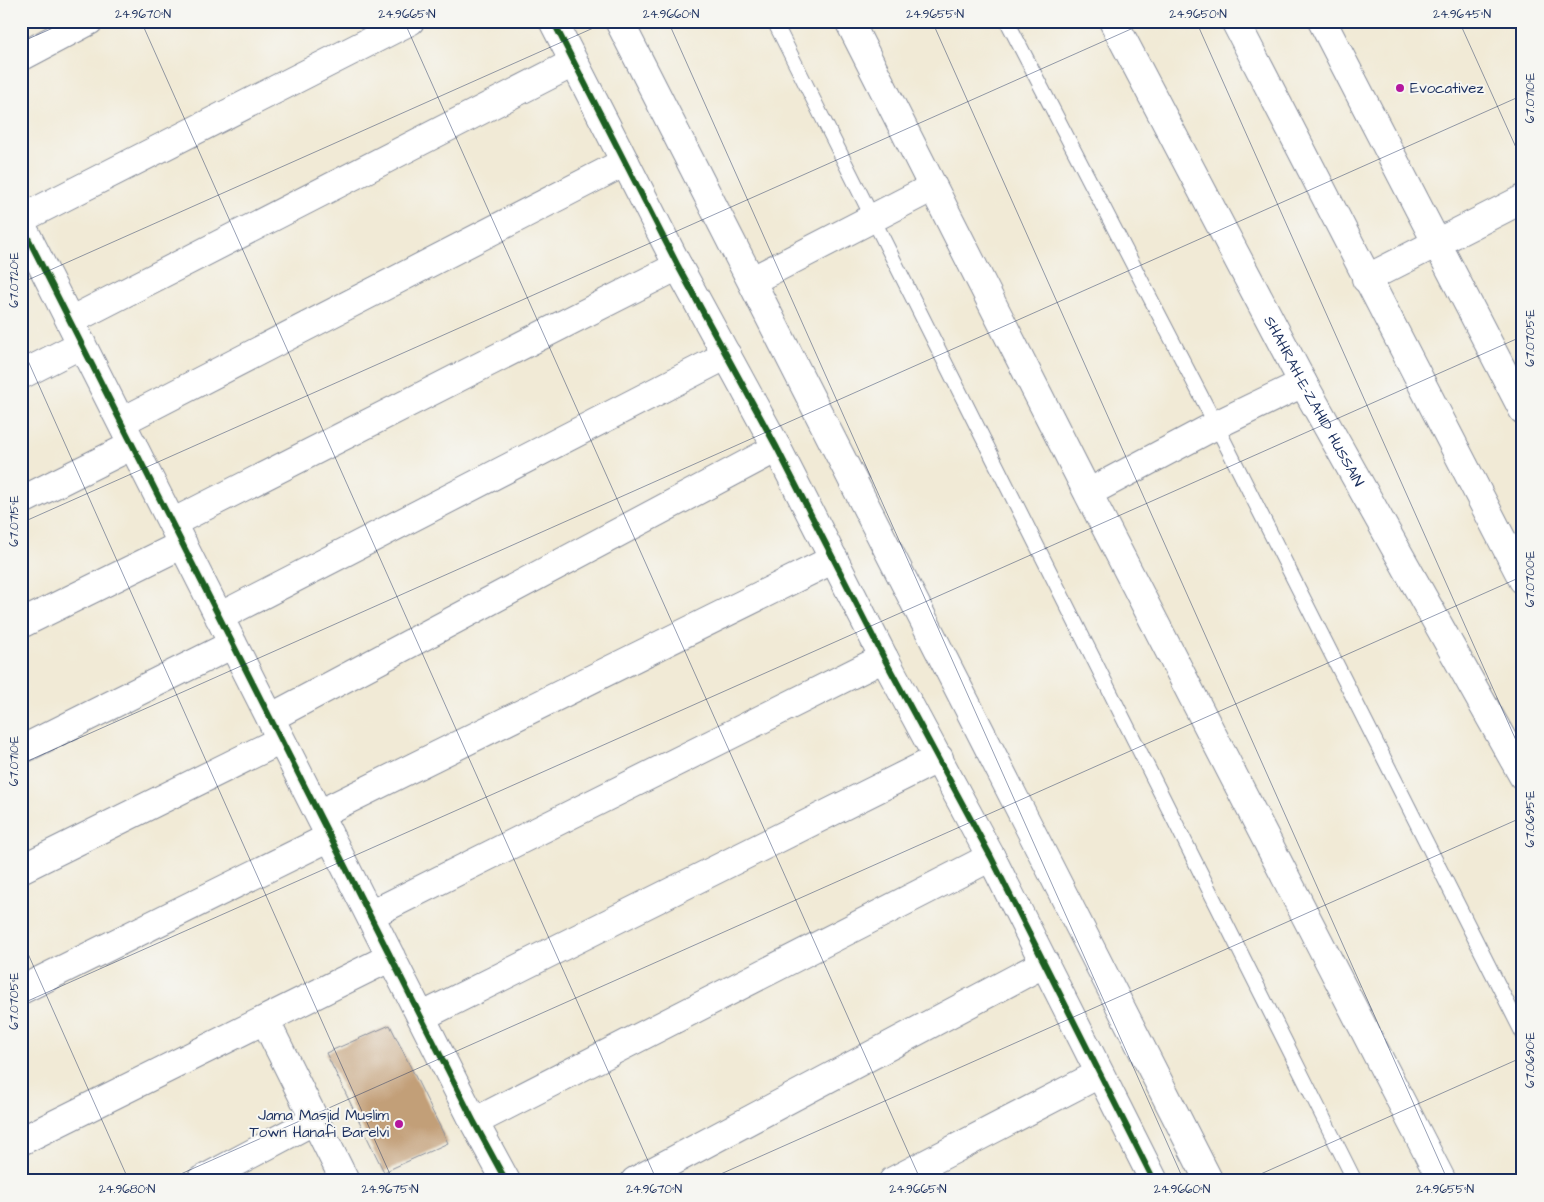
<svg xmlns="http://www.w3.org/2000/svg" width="1544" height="1202" viewBox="0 0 1544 1202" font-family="'Architects Daughter',sans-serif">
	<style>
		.building { fill: #c29f78 }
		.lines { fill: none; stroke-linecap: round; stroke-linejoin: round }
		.lane-casing { stroke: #868c9a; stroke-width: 16 }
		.street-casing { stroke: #868c9a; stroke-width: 30 }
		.secondary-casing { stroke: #868c9a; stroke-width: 30 }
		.lane { stroke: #fff; stroke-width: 14 }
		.street { stroke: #fff; stroke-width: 28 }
		.secondary { stroke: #fff; stroke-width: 28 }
		.cycleway-casing { stroke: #f6f6f2; stroke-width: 9 }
		.cycleway { stroke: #1b5e20; stroke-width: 6 }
		.ticks { fill: none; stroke: #1b2f5e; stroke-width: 1; stroke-opacity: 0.45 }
		.poi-dot { fill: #b5179e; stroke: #f6f6f2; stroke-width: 2 }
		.labels { text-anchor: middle; stroke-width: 4; stroke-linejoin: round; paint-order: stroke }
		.poi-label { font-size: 15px; fill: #1b2f5e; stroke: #f6f6f2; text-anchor: start }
		.street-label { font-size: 15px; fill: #1b2f5e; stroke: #f6f6f2 }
		.neatline { fill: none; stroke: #1b2f5e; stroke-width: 2 }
		.ticks-label { font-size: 12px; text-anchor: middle; fill: #1b2f5e }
	</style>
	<rect width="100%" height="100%" fill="#f6f6f2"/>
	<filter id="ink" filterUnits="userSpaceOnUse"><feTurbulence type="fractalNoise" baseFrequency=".02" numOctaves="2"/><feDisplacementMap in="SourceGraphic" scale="10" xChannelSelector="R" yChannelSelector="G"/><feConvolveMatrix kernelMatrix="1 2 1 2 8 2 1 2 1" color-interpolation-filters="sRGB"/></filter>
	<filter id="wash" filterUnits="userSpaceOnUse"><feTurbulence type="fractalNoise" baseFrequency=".0096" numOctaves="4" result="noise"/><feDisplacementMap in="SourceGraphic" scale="20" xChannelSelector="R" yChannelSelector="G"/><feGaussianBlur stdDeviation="1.12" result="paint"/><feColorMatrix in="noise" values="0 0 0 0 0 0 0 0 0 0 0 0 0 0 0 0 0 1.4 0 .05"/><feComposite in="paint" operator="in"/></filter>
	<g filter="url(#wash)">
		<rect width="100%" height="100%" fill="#f1ead6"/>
		<g id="blocks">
			<path class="building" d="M390,1025L448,1143L384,1172L326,1053Z"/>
		</g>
	</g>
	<g filter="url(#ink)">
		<use href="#blocks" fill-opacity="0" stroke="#868c9a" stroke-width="1"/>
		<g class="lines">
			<g class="lane-casing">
				<path id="lane" d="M774,21L1355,1181
					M1007,21L1216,425L1523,1034"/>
			</g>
			<g class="street-casing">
				<path id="street" d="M849,21L1088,493L1216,425L1303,383
					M1322,21L1523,410
					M21,219L410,21
					M21,224L474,1122L506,1181
					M1366,279L1523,199
					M753,280L933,187
					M70,321L573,63
					M21,375L82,344
					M121,422L625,162
					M1088,493L1442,1181
					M21,501L133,445
					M172,523L678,266
					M219,617L727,355
					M21,624L183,544
					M270,718L777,448
					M21,750L233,644
					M319,814L834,559
					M21,869L281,740
					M370,915L884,658
					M21,990L330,837
					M421,1017L939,758
					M265,1020L345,1181
					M474,1122L991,857
					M21,1141L391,957
					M200,1181L315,1120
					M635,1181L1045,963
					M893,1181L1099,1074"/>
			</g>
			<g class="secondary-casing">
				<g id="secondary">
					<path d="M553,21L678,266L777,448L884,658L991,857L1154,1181"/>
					<path d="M619,21L1209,1181"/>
					<path id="s1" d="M1113,21L1303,383L1523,776"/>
					<path d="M1235,21L1523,580"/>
					<path d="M21,57L89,21"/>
				</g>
			</g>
			<use href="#lane" class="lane"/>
			<use href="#street" class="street"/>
			<use href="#secondary" class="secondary"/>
			<g class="cycleway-casing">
				<path id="cycleway" d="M553,21L678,266L777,448L884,658L991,857L1154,1181
					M21,224L474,1122L506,1181"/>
			</g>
			<use href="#cycleway" class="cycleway"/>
		</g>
	</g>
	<path class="ticks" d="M141,21L657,1181M404,21L921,1181M668,21L1184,1181M932,21L1448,1181M1196,21L1523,756M1459,21L1523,163M21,42L69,21M21,283L609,21M21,345L393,1181M21,523L1149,21M21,764L1523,95M21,938L129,1181M21,1004L1523,336M165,1181L1523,576M705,1181L1523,817M1245,1181L1523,1057"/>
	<g class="poi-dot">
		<circle cx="1400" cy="88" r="5"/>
		<circle cx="399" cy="1124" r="5"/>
	</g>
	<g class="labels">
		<g class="poi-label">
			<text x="1410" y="93">Evocativez</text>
			<text x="389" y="1120" text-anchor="end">Jama Masjid Muslim<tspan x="389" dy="17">Town Hanafi Barelvi</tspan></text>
		</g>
		<g class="street-label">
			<text dy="5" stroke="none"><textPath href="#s1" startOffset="430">SHAHRAH-E-ZAHID HUSSAIN</textPath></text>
		</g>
	</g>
	<rect width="1544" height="1202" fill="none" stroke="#f6f6f2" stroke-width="55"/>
	<rect x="28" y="28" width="1488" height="1146" class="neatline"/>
	<g class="ticks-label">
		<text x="143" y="18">24.9670°N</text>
		<text x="407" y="18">24.9665°N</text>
		<text x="671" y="18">24.9660°N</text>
		<text x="935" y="18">24.9655°N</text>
		<text x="1198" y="18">24.9650°N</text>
		<text x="1462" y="18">24.9645°N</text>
		<text transform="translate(1530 98) rotate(-90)" y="4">67.0710°E</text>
		<text transform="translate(14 280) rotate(-90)" y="4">67.0720°E</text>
		<text transform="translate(1530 338) rotate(-90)" y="4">67.0705°E</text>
		<text transform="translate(14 521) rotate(-90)" y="4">67.0715°E</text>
		<text transform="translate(1530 579) rotate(-90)" y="4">67.0700°E</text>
		<text transform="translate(14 761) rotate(-90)" y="4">67.0710°E</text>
		<text transform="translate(1530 819) rotate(-90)" y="4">67.0695°E</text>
		<text transform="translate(14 1001) rotate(-90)" y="4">67.0705°E</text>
		<text transform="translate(1530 1060) rotate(-90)" y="4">67.0690°E</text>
		<text x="127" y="1193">24.9680°N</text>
		<text x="390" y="1193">24.9675°N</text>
		<text x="654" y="1193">24.9670°N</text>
		<text x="918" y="1193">24.9665°N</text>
		<text x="1182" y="1193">24.9660°N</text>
		<text x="1445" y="1193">24.9655°N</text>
	</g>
</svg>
